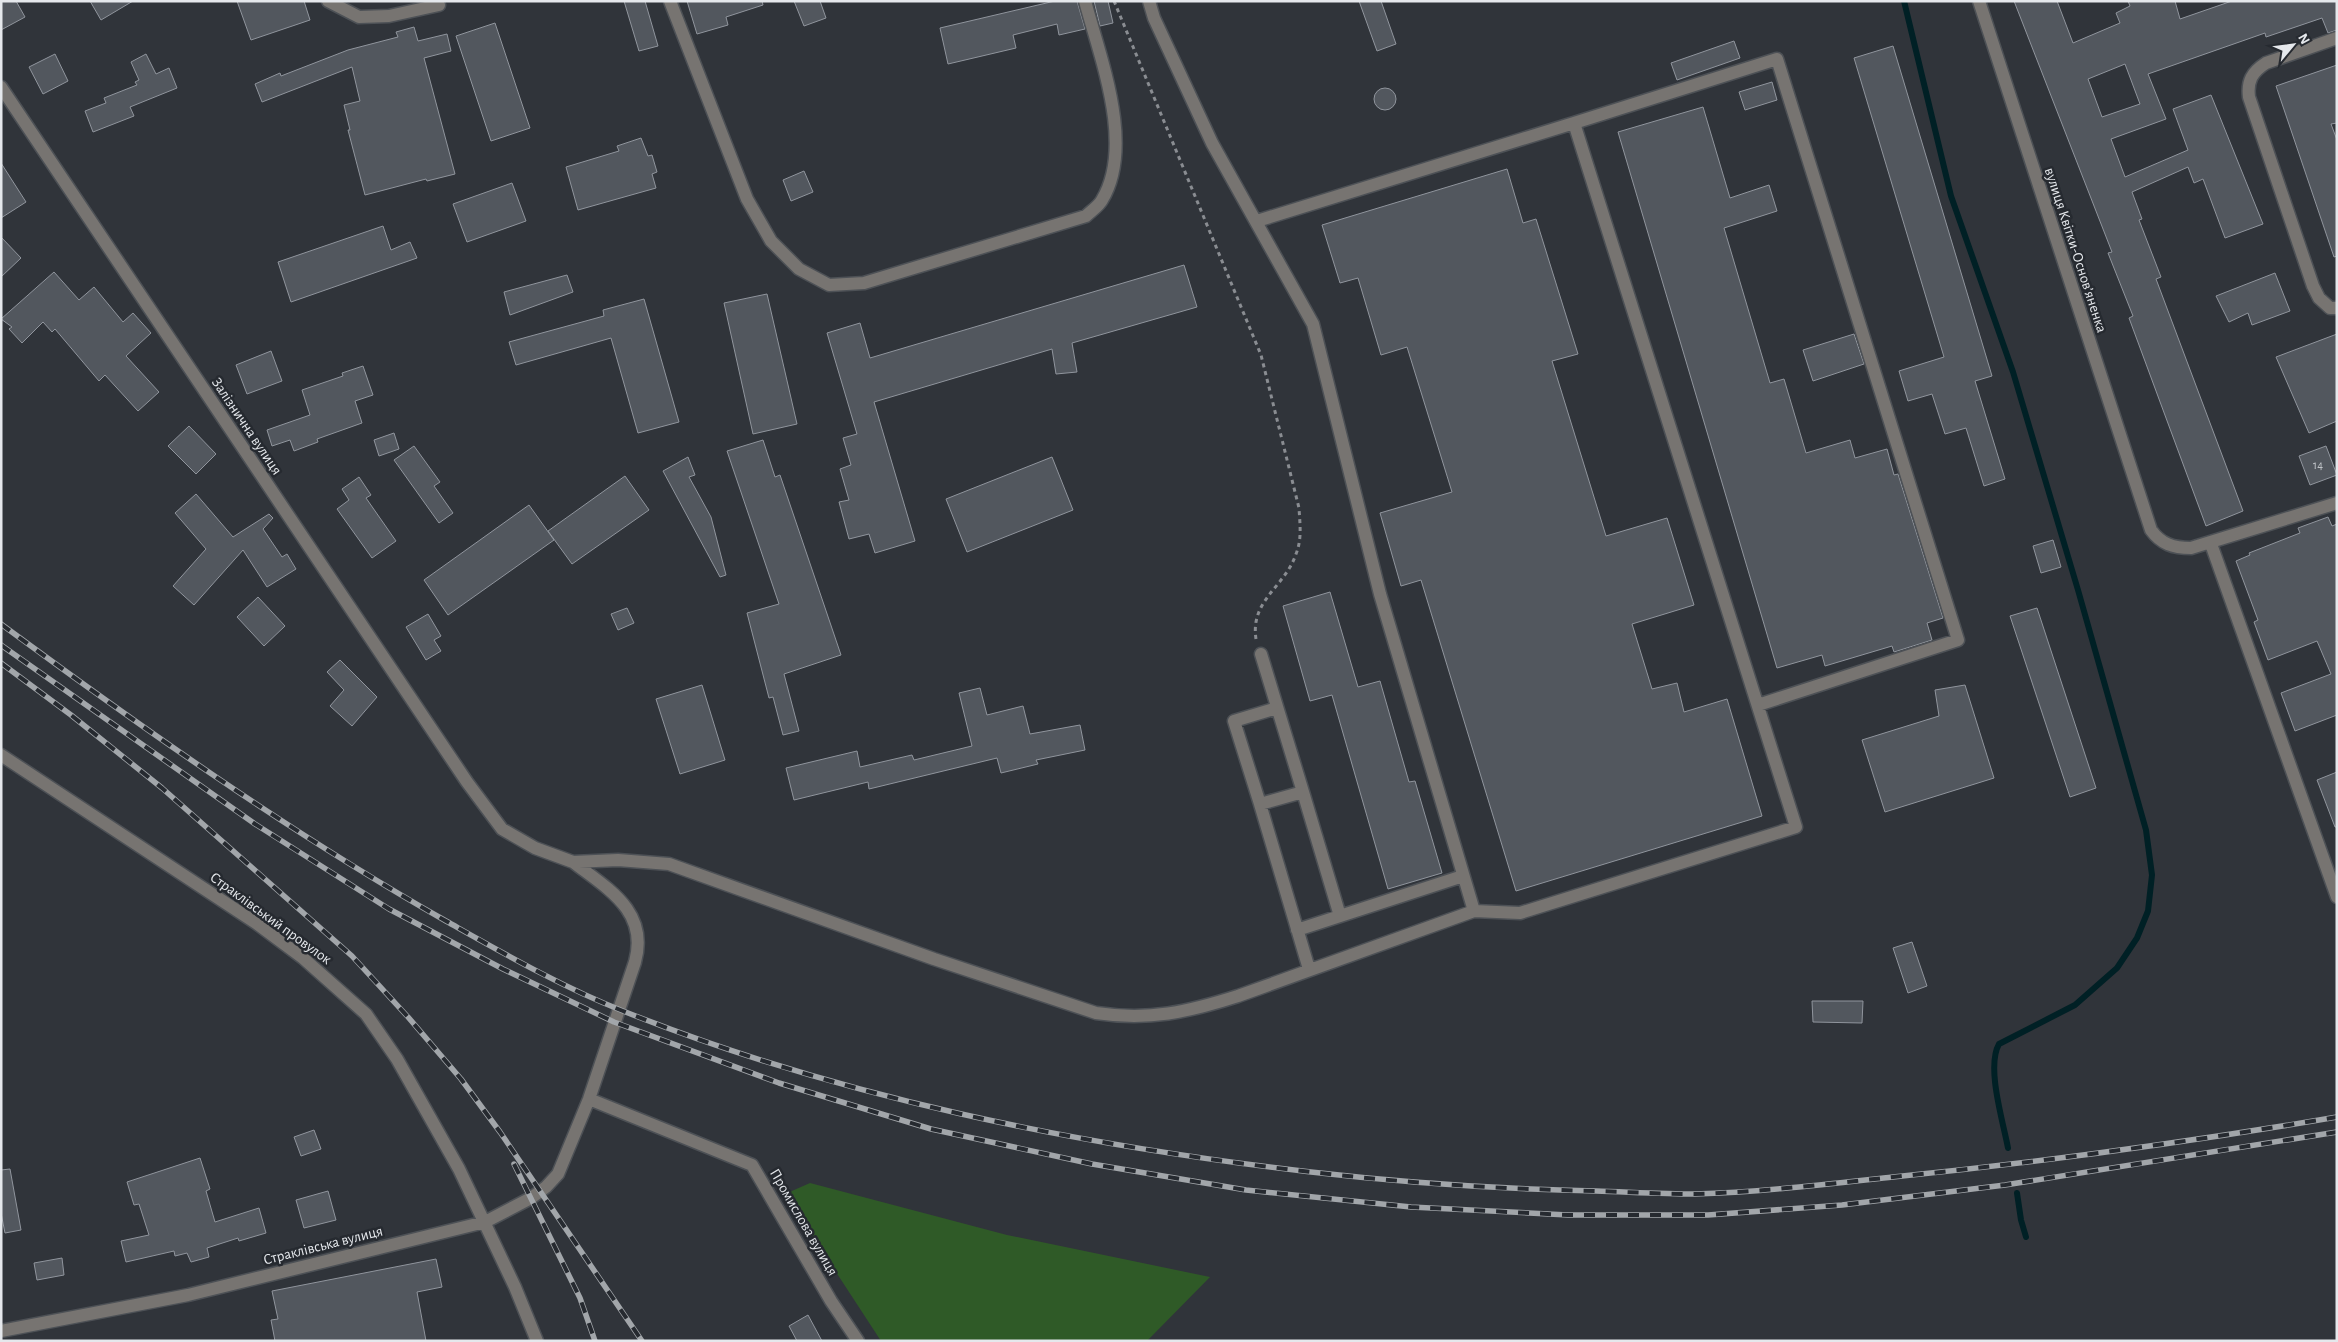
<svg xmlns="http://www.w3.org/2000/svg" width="2338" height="1342" viewBox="0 0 2338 1342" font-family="'Alegreya Sans',sans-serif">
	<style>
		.green { fill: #2f5a27 }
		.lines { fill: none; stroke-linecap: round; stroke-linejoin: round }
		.stream { stroke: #002025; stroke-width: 6 }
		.building { fill: #52575e; stroke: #90959d; fill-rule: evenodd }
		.minor-casing { stroke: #4d5156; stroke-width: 15 }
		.path { stroke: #8a8d92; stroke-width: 3; stroke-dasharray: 4 4; stroke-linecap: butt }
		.minor { stroke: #777471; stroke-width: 12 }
		.rail-casing { stroke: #a2a6aa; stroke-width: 5.5 }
		.rail { stroke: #262a30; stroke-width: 4; stroke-dasharray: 11; stroke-linecap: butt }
		.labels { text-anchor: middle; stroke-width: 5; stroke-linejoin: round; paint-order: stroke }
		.number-label { font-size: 12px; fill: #c0c4c8 }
		.street-label { font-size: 15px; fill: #e5e8ec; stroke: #262a30 }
	</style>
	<rect width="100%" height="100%" fill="#30343a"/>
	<path class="green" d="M810,1183L1007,1235L1210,1277L1147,1341H881L785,1194Z"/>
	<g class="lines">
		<path class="stream" d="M1904,1L1951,196L2013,372L2078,590L2146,830L2152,875L2148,911L2137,938L2117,968L2075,1005L1999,1044C1986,1067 2003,1121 2008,1148
			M2017,1193L2021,1220L2026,1237"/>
	</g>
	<path class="building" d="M1,1H16L25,17L1,30Z
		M90,1H133L101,20Z
		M237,1H304L310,20L251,40Z
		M624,1H645L658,46L639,51Z
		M687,1H762L763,5L726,17L728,25L697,34Z
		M794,1H820L826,18L804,26Z
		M1055,1H1077L1085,29L1059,35L1057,24L1013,35L1016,48L948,64L940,28Z
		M1094,1H1108L1113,23L1100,26Z
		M1359,1H1381L1396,44L1377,51Z
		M2014,1H2057L2073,43L2120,23L2116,13L2130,6L2128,1H2175L2180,19L2232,1H2337V30L2328,33L2322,18L2266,37L2265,33L2148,74L2166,119L2111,139L2125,177L2188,150L2173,109L2211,95L2263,224L2225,238L2203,179L2194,183L2188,167L2132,192L2142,219L2139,220L2161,277L2156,279L2243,511L2206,526L2129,318L2133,316L2108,253L2112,252ZM2125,64L2140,104L2102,117L2088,79Z
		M495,23L530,128L491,141L456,36Z
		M414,27L418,41L447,34L451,51L424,58L455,174L427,181L426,179L365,195L348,130H350L344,105L360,101L352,67L262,102L255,84L280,73L281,76L348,50L398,37L396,32Z
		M1734,41L1740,58L1677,80L1671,63Z
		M1893,46L1992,376L1975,381L2005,479L1984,486L1966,428L1945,434L1932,394L1908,401L1899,371L1944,357L1854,58Z
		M55,54L68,81L43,94L29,67Z
		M146,54L156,74L169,68L177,88L130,107L134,116L93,132L85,111L106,103L104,98L137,85L135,82L139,80L131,62Z
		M2337,65V123L2331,124L2337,140V256L2334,257L2276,86Z
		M1772,82L1777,100L1745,110L1739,92Z
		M1374 99a11 11 0 1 1 22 0a11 11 0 1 1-22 0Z
		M1703,107L1730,198L1769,185L1777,211L1724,228L1770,383L1784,379L1806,453L1850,440L1855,458L1887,449L1894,475L1898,474L1943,618L1927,623L1932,640L1894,652L1892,646L1825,666L1822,655L1777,668L1618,132Z
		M641,138L648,156L652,155L657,172L652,174L656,188L578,210L566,167L619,151L617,146Z
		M1,163L26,202L1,218Z
		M1507,169L1523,223L1536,219L1578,354L1552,361L1606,536L1667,518L1694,605L1632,624L1652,689L1677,683L1684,712L1727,699L1762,816L1516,891L1421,580L1401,586L1380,513L1452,492L1407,347L1381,355L1358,278L1340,283L1322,225Z
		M804,171L813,192L791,201L783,180Z
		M512,183L526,221L467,242L453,204Z
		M383,226L391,250L410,242L417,258L291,302L278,262Z
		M1,237L21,258L1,277Z
		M1184,265L1197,307L1072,343L1077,372L1056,374L1052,349L874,402L915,541L875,553L869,534L849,539L839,502L849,500L840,469L851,465L843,438L857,434L827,333L860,323L870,358Z
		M54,272L79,300L94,287L123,322L133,313L151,333L126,356L159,392L138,411L105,375L99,381L55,329L52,332L43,322L22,343L9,329L12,327L1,319Z
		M2275,273L2290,311L2252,325L2248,313L2229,322L2216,296Z
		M567,275L573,292L510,315L504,292Z
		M767,294L797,424L753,434L724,303Z
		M644,299L679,422L638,433L611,338L516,365L509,342L604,316L603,310Z
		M1854,334L1864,364L1813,381L1803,350Z
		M2337,334V421L2309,433L2276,357Z
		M271,351L282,381L247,394L236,365Z
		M363,366L373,395L355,401L362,423L317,439L318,442L294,451L290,440L272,446L267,430L310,415L302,390L343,376L342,373Z
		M189,426L216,454L196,474L168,446Z
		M394,433L399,449L379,456L374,440Z
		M763,440L775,477L780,475L841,655L784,674L799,731L783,735L773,697L769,698L747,613L779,604L727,451Z
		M414,446L440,482L434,486L453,513L439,523L394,460Z
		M2326,446L2337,475L2310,485L2299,456Z
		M688,457L695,475L689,477L711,517L726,575L720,577L663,471Z
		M1052,457L1073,510L967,552L946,499Z
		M625,476L649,510L572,564L548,531Z
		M359,477L371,495L366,498L396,541L372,558L337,509L349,500L342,489Z
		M196,494L233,537L269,514L273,518L263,529L282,557L287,554L296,569L267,587L243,550L194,605L173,586L206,549L175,513Z
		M529,505L554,540L448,615L424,580Z
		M2328,517L2332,526L2337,524V715L2295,731L2281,693L2331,674L2317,641L2268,660L2254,622L2258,620L2236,561L2250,555L2249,553L2300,533L2298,528Z
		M2053,540L2061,567L2041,573L2033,546Z
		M1330,592L1358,687L1380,681L1409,782L1415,781L1442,873L1388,889L1332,695L1310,701L1283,606Z
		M258,597L285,626L264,646L237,617Z
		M627,608L634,623L618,630L611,614Z
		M2037,608L2096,788L2070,797L2010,616Z
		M428,614L441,636L434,640L441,651L426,660L406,627Z
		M340,660L377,697L352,726L330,706L344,690L327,672Z
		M702,685L725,760L680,774L656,699Z
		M1965,685L1994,778L1885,812L1862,740L1939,716L1935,690Z
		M980,688L987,715L1023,706L1030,734L1080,725L1085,750L1036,760L1038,764L1001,773L997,758L869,789L868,782L794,800L786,768L857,751L860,767L912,755L914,760L972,746L959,693Z
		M2337,772V827H2335L2317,780Z
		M1912,942L1927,986L1908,993L1893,948Z
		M1812,1001H1863L1862,1023L1813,1022Z
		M314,1130L321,1149L301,1156L294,1137Z
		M200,1158L210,1189L206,1191L215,1222L259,1208L266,1233L239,1241L238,1238L207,1248L209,1257L191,1262L187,1253L175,1256L174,1251L126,1262L121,1241L149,1235L139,1204L134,1205L127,1182Z
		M10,1169L21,1230L5,1233L1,1213V1170Z
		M328,1191L336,1220L304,1228L296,1200Z
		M62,1258L64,1275L37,1280L34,1263Z
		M436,1259L442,1287L417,1292L426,1341H275L271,1320L278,1319L272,1291Z
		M808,1315L822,1341H797L789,1326Z"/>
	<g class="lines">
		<g class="minor-casing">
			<path id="minor" d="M328,1L359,17L389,16L439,5
				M670,1L747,199L771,241L799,269L829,285L864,283L1086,216C1091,211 1099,206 1102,200C1135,145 1100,58 1085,1
				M1979,1L2151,530C2161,544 2173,548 2191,548L2337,503
				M2337,38L2266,63C2252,72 2247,81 2249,97L2313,286L2319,298L2330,308H2337
				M1,87L467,782L502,829L535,848L573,862L618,860L669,864L934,959L1096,1013C1149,1021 1188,1012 1238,996L1474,911L1380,594L1313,324L1212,143L1154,18L1149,1
				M1574,123L1777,59L1958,640L1758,705
				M1257,221L1574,123L1796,827L1520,913L1474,911
				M2211,544L2337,897
				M1261,654L1303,792L1260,804L1234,721L1277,708
				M1,755L256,923L303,958L366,1014L397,1059L459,1169L515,1287L537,1341
				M1260,804L1309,969
				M1340,916L1463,876
				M1297,930L1340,916L1303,792
				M589,1099L752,1165L831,1301L858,1341
				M1,1331L188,1295L485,1222L531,1198L546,1187L558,1174L589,1099L635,962C649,911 608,889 573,862"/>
		</g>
		<path class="path" d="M1114,1L1261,355L1299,508C1300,525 1302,539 1296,554C1285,587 1250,600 1256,639"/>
		<use href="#minor" class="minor"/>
		<g class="rail-casing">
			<path id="rail" d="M1,624C145,730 291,833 446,921C503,953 562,987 623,1011C842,1098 1077,1145 1311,1172C1406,1183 1500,1189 1596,1191C1629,1192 1662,1194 1695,1194C1761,1192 1828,1184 1893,1177C2042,1162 2189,1142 2337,1117
				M1,645L255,824L389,909L503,969L614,1022L779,1083L931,1129L1092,1164L1246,1190L1411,1207L1568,1215H1708L1842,1205L2005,1185L2337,1132
				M1,663L71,715L162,788L352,956L408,1017L461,1079L500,1132L642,1341
				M514,1164L580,1298L595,1341"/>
		</g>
		<use href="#rail" class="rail"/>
	</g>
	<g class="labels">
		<g class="number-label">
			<text x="2318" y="469">14</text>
		</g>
		<g class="street-label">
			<text transform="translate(2076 250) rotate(72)" y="5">вулиця Квітки-Основʼяненка</text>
			<text transform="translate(247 426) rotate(56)" y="5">Залізнична вулиця</text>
			<text transform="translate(271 918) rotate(36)" y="5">Страклівський провулок</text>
			<text transform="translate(804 1222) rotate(60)" y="5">Промислова вулиця</text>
			<text transform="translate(323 1245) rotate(-14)" y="5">Страклівська вулиця</text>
		</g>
	</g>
	<rect width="2338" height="1342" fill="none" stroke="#e5e8ec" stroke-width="5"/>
	<g transform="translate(2293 45) rotate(61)" stroke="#262a30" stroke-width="4" paint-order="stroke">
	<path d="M0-4L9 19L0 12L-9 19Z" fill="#e5e8ec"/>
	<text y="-8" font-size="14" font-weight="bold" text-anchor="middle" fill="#e5e8ec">N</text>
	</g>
</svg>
